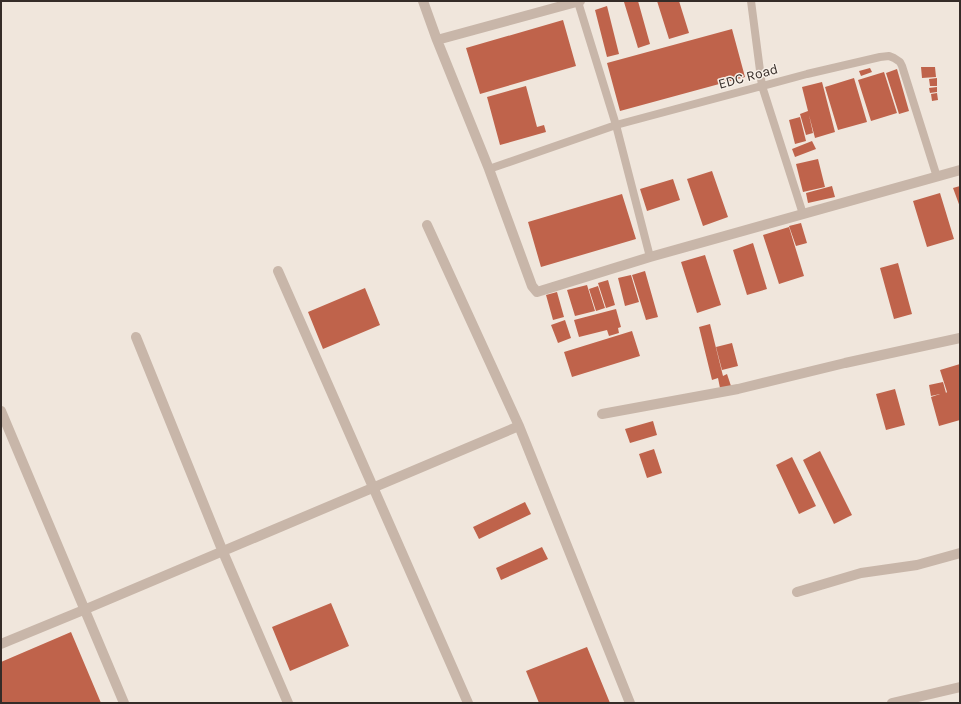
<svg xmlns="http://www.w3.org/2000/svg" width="961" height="704" viewBox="0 0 961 704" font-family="Karla,sans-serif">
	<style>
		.building { fill: #bf634b }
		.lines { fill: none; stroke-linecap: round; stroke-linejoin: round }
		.service { stroke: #c8b6a9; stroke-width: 8 }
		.minor { stroke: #c8b6a9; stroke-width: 10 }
		.labels { text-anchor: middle; stroke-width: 3; stroke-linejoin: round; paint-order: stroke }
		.street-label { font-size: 14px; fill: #352c28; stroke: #f8f0e8 }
	</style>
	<rect width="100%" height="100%" fill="#f0e6dc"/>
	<path class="building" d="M629,1H638L650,44L638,48L624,2Z
		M657,1H679L689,33L669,39Z
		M607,6L619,54L607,57L595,10Z
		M563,20L576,66L480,94L466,48Z
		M732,29L745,77L620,111L607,63Z
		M921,67H935L936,77L922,78Z
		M870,68L872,72L861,76L859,71Z
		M897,69L909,111L899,114L886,73Z
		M884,72L897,113L871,121L858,80Z
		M854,78L867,122L838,130L825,87Z
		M937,78V86H930L929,79Z
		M822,82L835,132L815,138L809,115L813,133L806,135L800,114L808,111L802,87Z
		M526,86L537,127L544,125L546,132L500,145L487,97Z
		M937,87V92L930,93L929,88Z
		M937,93L938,100L932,101L931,94Z
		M800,117L806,141L795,144L789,120Z
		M812,141L816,149L795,157L792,149Z
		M818,159L825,187L803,192L796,164Z
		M712,171L728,217L703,226L687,179Z
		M673,179L680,200L647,211L640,189Z
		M832,186L835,197L808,203L806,193Z
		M960,186V207L953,188Z
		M940,193L954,239L927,247L913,201Z
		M622,194L636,239L541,267L528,222Z
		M801,223L807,243L796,246L789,226Z
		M789,227L804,276L779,284L763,235Z
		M753,243L767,289L747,295L733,250Z
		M705,255L721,305L697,313L681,262Z
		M898,263L912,314L894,319L880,268Z
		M645,271L658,317L646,320L632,275Z
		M631,275L639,302L625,306L618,278Z
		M608,280L615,305L606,308L598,283Z
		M587,285L595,311L575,316L567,290Z
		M598,286L605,308L596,311L589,289Z
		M365,288L380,325L323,349L308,312Z
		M557,292L564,317L553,320L546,295Z
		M616,309L621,327L618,328L619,333L609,336L607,330L579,337L574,320Z
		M565,320L571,338L558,343L551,325Z
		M710,324L723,376L727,374L731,386L720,388L718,378L712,380L699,327Z
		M632,331L640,356L572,377L564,352Z
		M732,343L738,366L722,370L716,347Z
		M960,364V420L939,426L931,397L940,394L931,396L929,385L943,382L946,393L947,392L940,370Z
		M895,389L905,425L886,430L876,394Z
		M653,421L657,435L630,443L625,429Z
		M654,449L662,473L647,478L639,454Z
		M820,451L852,515L834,524L803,460Z
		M792,457L816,506L799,514L776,465Z
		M525,502L531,514L479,539L473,527Z
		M542,547L548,559L501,580L496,568Z
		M331,603L349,646L290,671L272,627Z
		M71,632L101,703H1V662Z
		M587,647L610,703H539L526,671Z"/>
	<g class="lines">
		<path class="service" d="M751,1L762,86L803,214
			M578,2L616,125L650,257
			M489,169L616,125L807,74L880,57L889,56L894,58L900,62L902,66L937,177"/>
		<path class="minor" d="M423,1L437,40L489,169L532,286L537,292L650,257L960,170
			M437,40L580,1
			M427,225L519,426L630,703
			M278,271L468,703
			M136,337L223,552L288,703
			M1,411L124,703
			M602,414L738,389L845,363L960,338
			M797,592L861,573L917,565L960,553
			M1,644L86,609L519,426
			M892,703L960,687"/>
	</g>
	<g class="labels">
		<g class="street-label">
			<text transform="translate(748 76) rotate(-15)" y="5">EDC Road</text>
		</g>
	</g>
	<rect width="961" height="704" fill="none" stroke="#352c28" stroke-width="4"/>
</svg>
